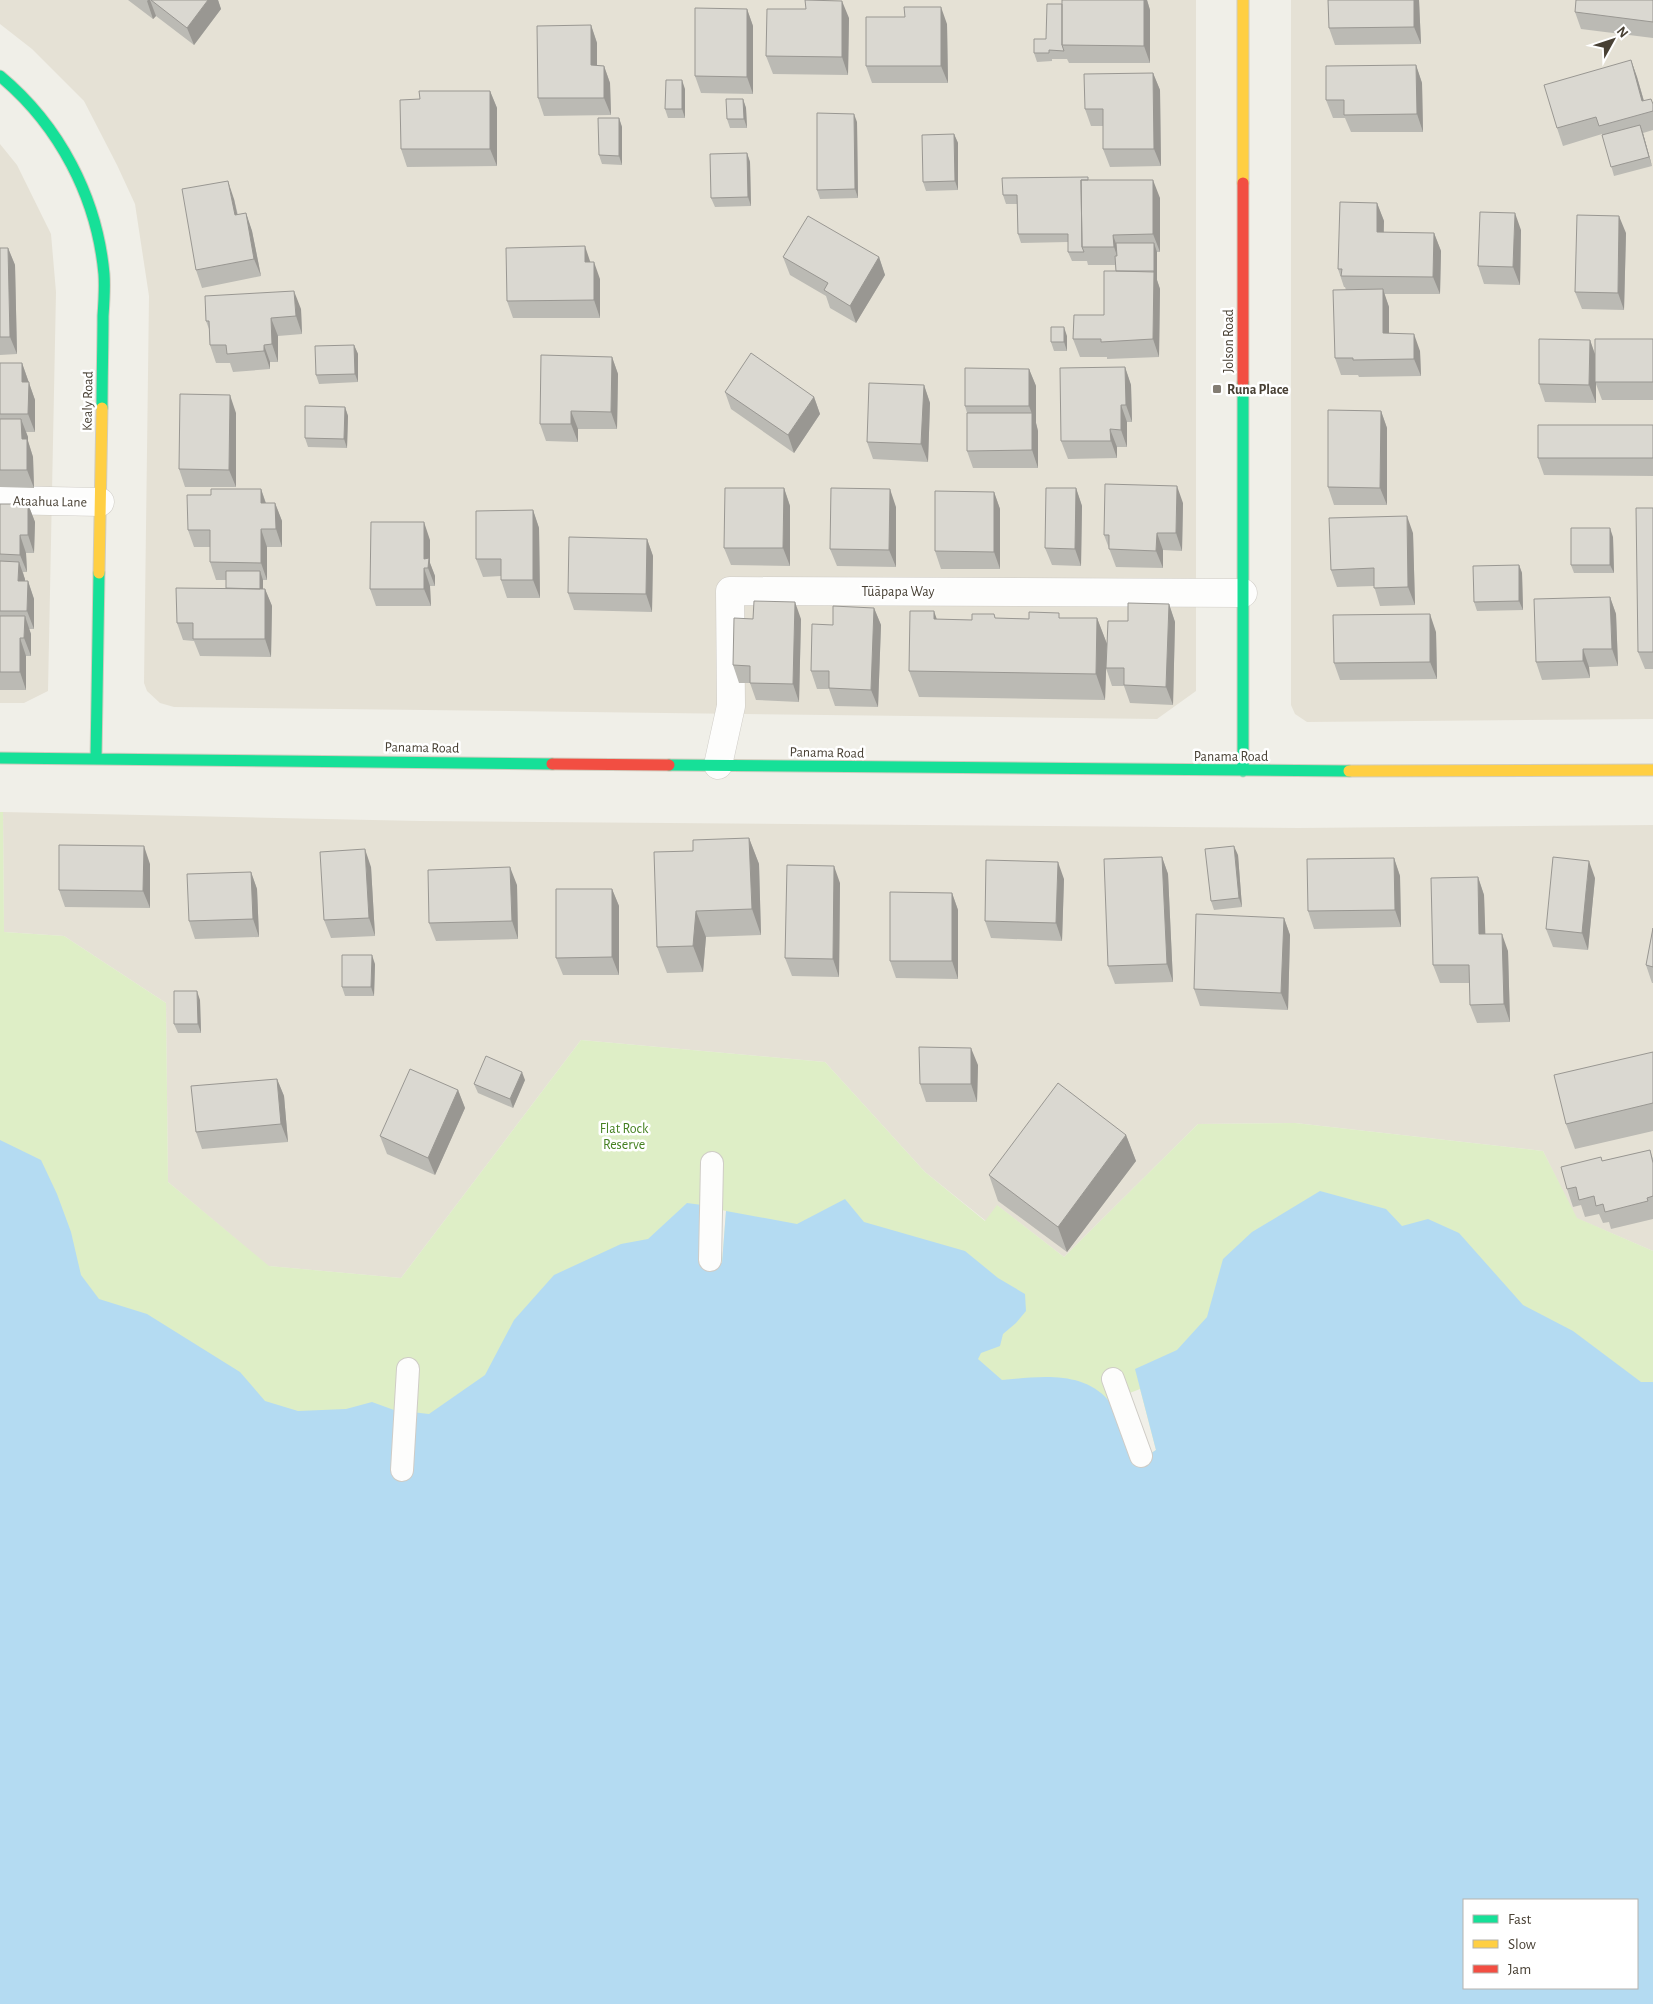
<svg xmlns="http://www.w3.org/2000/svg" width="1653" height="2004" viewBox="0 0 1653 2004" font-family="'Alegreya Sans',sans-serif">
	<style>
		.residential { fill: #e5e1d5 }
		.green { fill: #deeec6; fill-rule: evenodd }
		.water { fill: #b4dbf2; fill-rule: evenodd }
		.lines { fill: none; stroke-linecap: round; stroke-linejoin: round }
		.lane-casing { stroke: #cfccc6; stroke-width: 24 }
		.street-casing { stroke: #cfccc6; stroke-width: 29 }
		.fast-casing { stroke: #d0ccbe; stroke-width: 13 }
		.slow-casing { stroke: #d0ccbe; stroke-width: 13 }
		.jam-casing { stroke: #d0ccbe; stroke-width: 13 }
		.lane { stroke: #fdfdfc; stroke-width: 22 }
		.street { stroke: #fdfdfc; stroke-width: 28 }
		.fast { stroke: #16e098; stroke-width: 11 }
		.slow { stroke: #ffcf43; stroke-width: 11 }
		.jam { stroke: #f24e42; stroke-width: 11 }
		.wall { fill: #bbbab4 }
		.shaded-wall { fill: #999792 }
		.building { fill: #dad8d1; stroke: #999792 }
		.poi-dot { fill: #837d73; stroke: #fff; stroke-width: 2 }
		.labels { text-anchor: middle; stroke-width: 5; stroke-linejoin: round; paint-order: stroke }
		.street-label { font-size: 14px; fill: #484034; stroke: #fff }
		.poi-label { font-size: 14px; font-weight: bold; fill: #484034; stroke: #fff; text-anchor: start }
		.park-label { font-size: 14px; fill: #458021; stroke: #fff }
	</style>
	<rect width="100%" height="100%" fill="#f0efe8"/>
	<path class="residential" d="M0,0H1196V691L1157,719L174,707L160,703L147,691L144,683L149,296L135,204L117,165L84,101L32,49L0,24Z
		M1291,0H1653V719L1307,722L1295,714L1291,705Z
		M0,144L17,165L51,234L56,292L48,691L24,703H0Z
		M3,812L420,821L1298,828L1653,825V1251L1576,1218L1543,1151L1295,1123L1198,1124L1064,1257L998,1206L986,1221L925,1172L825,1062L581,1040L401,1278L268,1266L168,1182L166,1003L64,936L4,932Z"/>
	<path class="green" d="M0,812H3L4,932L64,936L166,1003L168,1182L269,1266L401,1278L581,1040L825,1062L925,1172L985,1221L997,1205L1064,1257L1198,1124L1295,1123L1543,1151L1577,1218L1653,1251V2004H0ZM702,1205L726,1211L722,1263L700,1261ZM1140,1389L1156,1450L1133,1465L1109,1401ZM1464,1900H1637V1988H1464Z"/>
	<path class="water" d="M0,1140L41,1160L57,1194L71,1232L81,1275L99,1299L147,1314L240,1372L265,1401L298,1411L346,1409L372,1402L394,1410L429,1414L485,1375L514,1320L554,1275L621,1244L648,1239L687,1203L702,1205L700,1261L722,1263L726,1211L797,1224L845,1199L864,1222L965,1251L998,1278L1025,1294L1026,1311L1016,1323L1003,1334L1000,1346L981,1353L978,1359L1002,1380C1038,1377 1082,1370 1108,1400C1115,1407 1129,1453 1133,1465L1156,1450L1135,1369L1177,1350L1207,1317L1223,1259L1252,1232L1320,1191L1386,1209L1402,1226L1428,1219L1459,1233L1523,1305L1573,1331L1641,1382H1653V2004H0ZM1464,1900H1637V1988H1464Z"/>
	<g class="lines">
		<g class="lane-casing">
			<path id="lane" d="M710,1260L712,1163
				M1113,1379L1141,1456
				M402,1470L408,1369"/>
		</g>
		<g class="street-casing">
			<path id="street" d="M0,500L100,502
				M718,765L731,706L730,591L1243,593"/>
		</g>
		<g class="fast-casing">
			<path id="fast" d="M0,76C59,125 97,197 104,274C105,288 104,302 103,316C103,346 102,377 102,408
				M1243,383V771
				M0,758L552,764
				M96,758L99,573
				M669,765L1349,771"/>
		</g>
		<g class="slow-casing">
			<path id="slow" d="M1243,0V183
				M99,573L102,408
				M1349,771L1653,770"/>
		</g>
		<g class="jam-casing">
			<path id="jam" d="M1243,183V383
				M552,764L669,765"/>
		</g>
		<use href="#lane" class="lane"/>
		<use href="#street" class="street"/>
		<use href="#fast" class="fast"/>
		<use href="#slow" class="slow"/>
		<use href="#jam" class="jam"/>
	</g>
	<path class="wall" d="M128,0H218L221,9L194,45L156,16L153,19Z
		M1062,0H1147L1150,10V63H1069L1067,59H1052V61L1037,62L1034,53L1046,39L1062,4Z
		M1328,0H1419L1421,44L1335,45L1329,28Z
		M1653,0V38L1581,29L1575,12Z
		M747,9L753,26V94L701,93L695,76Z
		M849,18L848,75L773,74L766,56Z
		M947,24L948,83H872L866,66Z
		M591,25L597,43V65L604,66L610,83L611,115L544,116L538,98Z
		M1631,60L1637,77L1644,101L1653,103V130L1643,133L1652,166L1614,176L1602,134L1563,146L1557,128Z
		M1416,65L1422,83L1423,132H1351L1345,118H1333L1326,100Z
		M1153,73L1160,90L1161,166L1110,167L1103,149V126H1091L1085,109Z
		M685,89V118H668L665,109Z
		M490,91L497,108V166L407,167L401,149L420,99Z
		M743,99L746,108L747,128H730L727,119Z
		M619,118L622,127V165L602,164L599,155Z
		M857,122L858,198L820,199L817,190Z
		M954,134L958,143V190L926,191L923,182Z
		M747,153L750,162L751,206L715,207L711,198Z
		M1089,180L1160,198V252H1157V280L1160,289L1159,357L1107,359V357H1080L1073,339L1104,315L1116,271L1115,265H1088L1087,261H1072L1068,252V242L1021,243L1018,234L1017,204H1006L1003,195Z
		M234,199L238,215L246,213L252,231L261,276L202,288L196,270Z
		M1377,203L1384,221V233H1434L1441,251L1440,294H1384L1389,307V334L1420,351L1421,376L1359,377L1358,375H1341L1335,358L1346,290L1345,287H1344L1338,269Z
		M1521,230L1520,285L1484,284L1478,266Z
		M1626,233L1624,310L1582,309L1575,292Z
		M0,248H8L15,265L17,354L0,355Z
		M783,257H879L885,275L856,323L830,308L826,296L790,275Z
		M600,279V318H513L507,301Z
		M301,309L302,334L278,336V362H270V369L233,372L230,363H216L210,345L209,329L206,321Z
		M1067,336V351H1054L1051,342Z
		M1653,339V400H1602L1596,384V403L1545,402L1539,384L1590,340L1595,355Z
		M354,345L358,354V382L319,384L316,375Z
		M612,357L618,374L617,429H578V442L546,441L540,424Z
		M0,363H22L35,400V432H26L28,437V441L33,457L34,488L0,487Z
		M1125,367L1131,385L1132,422H1127V447H1117V458L1068,459L1061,441Z
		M1029,369L1036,386V423L1038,431V468H973L967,451V413L965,406Z
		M924,385L930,403L928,462L873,459L867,442Z
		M725,392L814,397L820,414L794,453L731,409Z
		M345,407L348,416L347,448L308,447L305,438Z
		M1381,411L1387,428V505H1334L1328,487Z
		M236,413V487H185L179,469Z
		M1653,425V476L1544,475L1538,458Z
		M784,488L790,506V566L731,565L724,548Z
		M1076,488L1082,506L1081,566L1052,565L1045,548Z
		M261,489L266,503H275L282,521V547H267V580H263V589H265L272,606L271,657L200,656L194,641L183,640L177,623L226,588V580H216L210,562V547H194L188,530L211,495Z
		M994,492L1000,509V569H941L935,551Z
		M1183,503L1182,551L1163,550V568L1116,567L1104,535Z
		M0,504H28L35,522L34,553H26L27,572H23L25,581H28L34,599V629H29L31,634V656H26V690H0Z
		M896,507V567L837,566L830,549Z
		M1653,508V669H1645L1638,652Z
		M533,510L539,528L540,598H507L501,580V576L483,577L476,559Z
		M1413,533L1415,605L1380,606L1374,586L1337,587L1331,570Z
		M1613,537L1614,573H1574L1571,565Z
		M647,539L653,556L652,612L574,610L568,593Z
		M430,540V563L435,576V586H430L431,606H376L370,589Z
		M1519,565L1522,573L1523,610L1477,611L1474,602Z
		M1610,597L1616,614L1618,666L1589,667L1590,678L1542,680L1536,662Z
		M1169,604L1175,622L1173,705L1130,703L1124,686H1112L1106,668L1128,621Z
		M874,608L881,625L878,707L835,706L829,689H817L811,671L833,625Z
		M996,618L1029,619L1097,618L1107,644L1105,700L919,697L909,671L936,619L972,620Z
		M753,619H801L799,702L756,700L750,683H739L733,665Z
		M1436,632L1437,679L1340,680L1334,663Z
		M749,838L759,864L761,935L706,937L703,972L667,973L657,947L693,851Z
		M1238,855L1242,907L1214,910L1211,901Z
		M1162,857L1168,874L1173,982L1115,984L1108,966Z
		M1394,858L1400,876L1401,927L1314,929L1308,911Z
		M150,864V908L65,907L59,890Z
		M371,867L375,936L331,938L324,920Z
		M251,872L257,889L259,937L195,939L189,921Z
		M1478,877L1484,895L1485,934L1508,951L1510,1022L1477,1023L1470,1005V983H1440L1433,965Z
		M1595,878L1588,950L1553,947L1546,929Z
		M1064,879L1062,941L991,938L985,921Z
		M840,883L839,977L792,976L785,958Z
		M517,885L518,939L436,941L429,923Z
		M612,889L619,906V975H563L556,958Z
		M952,893L958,910V979L896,978L890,961Z
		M1284,918L1290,935L1288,1010L1200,1006L1194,989Z
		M1653,928V983H1652L1646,965Z
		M375,964L374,996H345L342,987Z
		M200,1000L201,1033H178L174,1024Z
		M1653,1052V1131L1575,1149L1566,1124Z
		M978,1065L977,1102H926L920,1084Z
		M277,1079L284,1096L288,1142L202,1149L196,1132Z
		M525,1080L513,1108L478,1093L474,1084Z
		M458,1090L465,1108L435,1175L387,1154L380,1136Z
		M1126,1135L1136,1161L1067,1252L998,1201L989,1175Z
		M1650,1150L1653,1159V1219L1611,1229L1609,1222L1603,1223L1599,1214L1585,1217L1581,1205L1573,1207L1567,1189L1602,1161Z"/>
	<path class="shaded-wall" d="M148,0H150L156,16L153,19L147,1Z
		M208,0H218L221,9L194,45L187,28Z
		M1144,0H1147L1150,10V63L1144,46Z
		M1414,0H1419L1421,44L1414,27Z
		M842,1L849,18L848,75L842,57Z
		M941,7L947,24L948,83L941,66Z
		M747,9L753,26V94L747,77Z
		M591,25L597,43V83L591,65Z
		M1631,60L1637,77L1647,112L1642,101Z
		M1416,65L1422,83L1423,132L1417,114Z
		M604,66L610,83L611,115L604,98Z
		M1153,73L1160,90L1161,166L1154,149Z
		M682,80L685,89V118L682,109Z
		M490,91L497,108V166L490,149Z
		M743,99L746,108L747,128L744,119Z
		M854,114L857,122L858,198L855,189Z
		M619,118L622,127V165L619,156Z
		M1640,125L1643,133L1652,166L1649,157Z
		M954,134L958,143V190L955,181Z
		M747,153L750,162L751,206L748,197Z
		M1153,180L1160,198V252L1153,234Z
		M228,181L234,199L241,233L235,215Z
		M1377,203L1384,221L1383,250L1377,232Z
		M246,213L252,231L261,276L254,259Z
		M1515,213L1521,230L1520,285L1513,267Z
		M1619,216L1626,233L1624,310L1618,293Z
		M1434,233L1441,251L1440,294L1433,277Z
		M1113,235L1119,252L1120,265L1114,247Z
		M1154,243L1157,252V280L1154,272Z
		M585,246L591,264L585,262Z
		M8,248L15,265L17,354L10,337Z
		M879,257L885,275L856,323L850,306Z
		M594,262L600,279V318L594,300Z
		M1154,271L1160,289L1159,357L1153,339Z
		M1383,289L1389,307V351L1383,333Z
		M294,291L301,309L302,334L296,316Z
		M271,318L278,336V362L272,344Z
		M1064,327L1067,336V351L1064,342Z
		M1414,334L1420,351L1421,376L1414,359Z
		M1590,340L1596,357V403L1589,385Z
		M264,345L270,362V369L264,351Z
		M354,345L358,354V382L355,374Z
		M612,357L618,374L617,429L611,412Z
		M22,363L35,400V432L28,414L22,382Z
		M1125,367L1131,385L1132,422L1126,405Z
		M1029,369L1036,386V423L1038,431V468L1032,450V414L1029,406Z
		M924,385L930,403L928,462L921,444Z
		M230,395L236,413V487L229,470Z
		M814,397L820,414L794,453L788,435Z
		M1121,405L1127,422V447L1121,430Z
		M345,407L348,416L347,448L344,439Z
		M571,411L578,429V442L571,424Z
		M1381,411L1387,428V505L1380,488Z
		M21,419L28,437V441L33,457L34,488L27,470L22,439Z
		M1110,429L1117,447V458L1111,441Z
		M1177,486L1183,503L1182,551L1176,533Z
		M784,488L790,506V566L783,548Z
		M1076,488L1082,506L1081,566L1075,549Z
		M261,489L267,507L261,503Z
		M890,489L896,507V567L889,550Z
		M994,492L1000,509V569L994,552Z
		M275,503L282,521V547L276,529Z
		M28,504L35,522L34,553L28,535Z
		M533,510L539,528L540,598L533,580Z
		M1407,516L1413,533L1415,605L1408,587Z
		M424,522L430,540V563L435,576V586L428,568L424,559Z
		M1610,528L1613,537L1614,573L1610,565Z
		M261,529L267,547V580L261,563Z
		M1157,533L1163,550V568L1156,551Z
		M20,535L26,553L27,572L20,555Z
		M647,539L653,556L652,612L646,594Z
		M19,562L25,579L24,598L18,581Z
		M1519,565L1522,573L1523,610L1519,601Z
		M424,568L430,586L431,606L424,589Z
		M260,571L263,580V600L260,591Z
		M28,581L34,599V629L27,611Z
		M265,589L272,606L271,657L265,639Z
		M1610,597L1616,614L1618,666L1612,649Z
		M795,602L801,619L799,702L793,684Z
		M1169,604L1175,622L1173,705L1166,687Z
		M874,608L881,625L878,707L871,690Z
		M934,611L943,637L934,619Z
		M1430,614L1436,632L1437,679L1430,662Z
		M25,616L31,634V656L24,638Z
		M1097,618L1107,644L1105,700L1096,674Z
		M20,638L26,656V690L20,672Z
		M1583,649L1589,667L1590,678L1583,661Z
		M749,838L759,864L761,935L752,909Z
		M144,846L150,864V908L143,891Z
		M1234,846L1238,855L1242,907L1239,898Z
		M365,849L371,867L375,936L369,918Z
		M1162,857L1168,874L1173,982L1167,964Z
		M1394,858L1400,876L1401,927L1395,910Z
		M1589,861L1595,878L1588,950L1582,933Z
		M1058,862L1064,879L1062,941L1056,923Z
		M834,866L840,883L839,977L833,959Z
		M510,867L517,885L518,939L512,921Z
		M251,872L257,889L259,937L253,919Z
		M1478,877L1484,895L1486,952L1479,934Z
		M612,889L619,906V975L612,957Z
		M952,893L958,910V979L952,961Z
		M696,911L706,937L703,972L693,946Z
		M1284,918L1290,935L1288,1010L1281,993Z
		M1502,934L1508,951L1510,1022L1504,1004Z
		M372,955L375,964L374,996L371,987Z
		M197,991L200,1000L201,1033L198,1024Z
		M971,1048L978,1065L977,1102L971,1084Z
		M522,1072L525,1080L513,1108L510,1099Z
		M277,1079L284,1096L288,1142L281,1124Z
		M458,1090L465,1108L435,1175L428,1158Z
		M1126,1135L1136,1161L1067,1252L1058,1227Z"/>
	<path class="building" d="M151,0H208L187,28Z
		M805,0L842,1V57L766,56L767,9H806Z
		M1062,0H1144V46L1062,45Z
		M1328,0H1414V27L1329,28Z
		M1576,0H1653V22L1575,12Z
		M1047,4H1062V45L1064,51L1049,50V53H1034V39H1046Z
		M904,7H941V66H866V17H905Z
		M695,8L747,9V77L695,76Z
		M591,25V65L604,66V98H538L537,26Z
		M1631,60L1642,101L1651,99L1653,104V111L1599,126L1596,117L1557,128L1544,85Z
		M1416,65L1417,114L1344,115V100H1326V66Z
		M1153,73L1154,149H1103V109H1085L1084,74Z
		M666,80H682V109H665Z
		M419,91H490V149H401L400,100L420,99Z
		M726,99H743L744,119H727Z
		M817,113L854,114L855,189L817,190Z
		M598,118H619V156L599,155Z
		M1640,125L1649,157L1611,167L1602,135Z
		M954,134L955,181L923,182L922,135Z
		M747,153L748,197L711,198L710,154Z
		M1088,177V180H1081L1082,247L1084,252H1068V234H1018L1017,195H1003L1002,178Z
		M1081,180H1153V234L1113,235L1114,247H1082Z
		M228,181L235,215L246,213L254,259L196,270L182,189Z
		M1340,202L1377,203V232L1434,233L1433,277L1341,276L1342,269H1338Z
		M1480,212L1515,213L1513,267L1478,266Z
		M1577,215L1619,216L1618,293L1575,292Z
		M808,216L879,257L850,306L824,290L828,283L783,257Z
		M1116,243H1154V272L1116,271L1115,256H1117Z
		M585,246V262H594V300L507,301L506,248Z
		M0,248H8L10,337H0Z
		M1104,271H1154L1153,339L1101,342V339H1073L1074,315H1104Z
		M1383,289V333L1414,334V359L1353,360V358H1335L1333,290Z
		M294,291L296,316L271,318L272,344L264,345V351L227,354L226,345H210L209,321H206L205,296Z
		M1051,327H1064V342H1051Z
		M1539,339L1590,340L1589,385L1539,384Z
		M1595,339H1653V382H1595Z
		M354,345L355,374L316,375L315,346Z
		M751,353L814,397L788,435L725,392Z
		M541,355L612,357L611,412L571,411V424H540Z
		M0,363H22V382H29L28,414H0Z
		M1125,367L1126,405H1121V430L1110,429L1111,441H1061L1060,368Z
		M965,368L1029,369V406H965Z
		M869,383L924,385L921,444L867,442Z
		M180,394L230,395L229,470L179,469Z
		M305,406L345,407L344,439L305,438Z
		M1328,410L1381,411L1380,488L1328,487Z
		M967,413H1032V450L967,451Z
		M0,419H21L22,439H27V470H0Z
		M1538,425H1653V458H1538Z
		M1105,484L1177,486L1176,533H1157L1156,551L1109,549V535H1104Z
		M725,488H784L783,548H724Z
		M831,488L890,489L889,550L830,549Z
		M1046,488H1076L1075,549L1045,548Z
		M211,489H261V503H275L276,529H261V563L210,562V530H188L187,495H211Z
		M935,491L994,492V552L935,551Z
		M0,504H28V535H20V555L0,554Z
		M1636,508H1653V652H1638Z
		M533,510V580H501V559H476V511Z
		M1407,516L1408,587L1374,588V568L1331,570L1329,518Z
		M371,522H424V559L429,558L428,568H424V589H370Z
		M1571,528H1610V565H1571Z
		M569,537L647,539L646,594L568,593Z
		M0,561L19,562L18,581H28L27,611H0Z
		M1519,565V601L1474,602L1473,566Z
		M226,571H260V589L226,588Z
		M176,588L265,589V639H193V623H177Z
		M1610,597L1612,649H1583V661L1536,662L1534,599Z
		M754,601L795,602L793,684L750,683V666L733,665L734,618L753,619Z
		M1128,603L1169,604L1166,687L1124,685V668H1106L1108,621H1128Z
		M833,606L874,608L871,690L829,688V671H811L812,624L833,625Z
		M910,611H934V619L972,620V614H994L995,618L1029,619V612L1059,613V618H1097L1096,674L909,671Z
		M1430,614V662L1334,663L1333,615Z
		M0,616H25L24,638H20V672H0Z
		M749,838L752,909L696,911L693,946L657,947L654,852L693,851V840Z
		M59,845L144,846L143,891L59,890Z
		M1234,846L1239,898L1211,901L1205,849Z
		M365,849L369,918L324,920L320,852Z
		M1162,857L1167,964L1108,966L1104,859Z
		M1553,857L1589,861L1582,933L1546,929Z
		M1394,858L1395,910L1308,911L1307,859Z
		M986,860L1058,862L1056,923L985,921Z
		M787,865L834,866L833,959L785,958Z
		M510,867L512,921L429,923L428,870Z
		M251,872L253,919L189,921L187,874Z
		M1478,877L1479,934H1502L1504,1004L1470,1005L1469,965H1433L1431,878Z
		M556,889H612V957L556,958Z
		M890,892L952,893V961H890Z
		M1196,914L1284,918L1281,993L1194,989Z
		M1653,928V967L1646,965Z
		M342,955H372L371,987H342Z
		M174,991H197L198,1024H174Z
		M919,1047L971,1048V1084H920Z
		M1653,1052V1103L1566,1124L1554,1075Z
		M486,1056L522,1072L510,1099L474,1084Z
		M410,1069L458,1090L428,1158L380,1136Z
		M277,1079L281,1124L196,1132L191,1086Z
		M1058,1083L1126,1135L1058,1227L989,1175Z
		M1650,1150L1653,1163V1196L1647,1198L1648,1201L1605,1212L1603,1204L1596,1206L1594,1196L1579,1200L1576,1187L1567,1189L1561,1167L1601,1157L1602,1161Z"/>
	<rect class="poi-dot" x="1212" y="384" width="10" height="10" rx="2.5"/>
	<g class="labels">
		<g class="street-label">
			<text transform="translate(1228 341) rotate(-90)" y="5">Jolson Road</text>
			<text transform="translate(87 401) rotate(-89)" y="5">Kealy Road</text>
			<text transform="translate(50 501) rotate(1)" y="5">Ataahua Lane</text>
			<text x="898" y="596">Tūāpapa Way</text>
			<text transform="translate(422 747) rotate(1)" y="5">Panama Road</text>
			<text transform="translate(827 752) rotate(1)" y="5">Panama Road</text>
			<text x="1231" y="761">Panama Road</text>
		</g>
		<g class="poi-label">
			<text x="1227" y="394">Runa Place</text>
		</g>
		<g class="park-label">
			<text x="624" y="1133">Flat Rock<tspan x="624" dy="16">Reserve</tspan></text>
		</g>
	</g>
	<rect x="1463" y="1899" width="175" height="90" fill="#ffffff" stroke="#b6b3ae"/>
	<rect x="1473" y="1915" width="25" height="8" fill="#16e098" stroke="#b6b3ae"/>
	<text x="1508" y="1924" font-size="15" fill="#484034">Fast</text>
	<rect x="1473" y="1940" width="25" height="8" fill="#ffcf43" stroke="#b6b3ae"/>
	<text x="1508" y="1949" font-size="15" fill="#484034">Slow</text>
	<rect x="1473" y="1965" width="25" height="8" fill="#f24e42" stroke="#b6b3ae"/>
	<text x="1508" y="1974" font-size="15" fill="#484034">Jam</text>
	<g transform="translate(1613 40) rotate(50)" stroke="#ffffff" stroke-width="4" paint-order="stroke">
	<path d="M0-4L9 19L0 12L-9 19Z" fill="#484034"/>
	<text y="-8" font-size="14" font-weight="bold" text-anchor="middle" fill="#484034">N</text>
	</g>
</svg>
